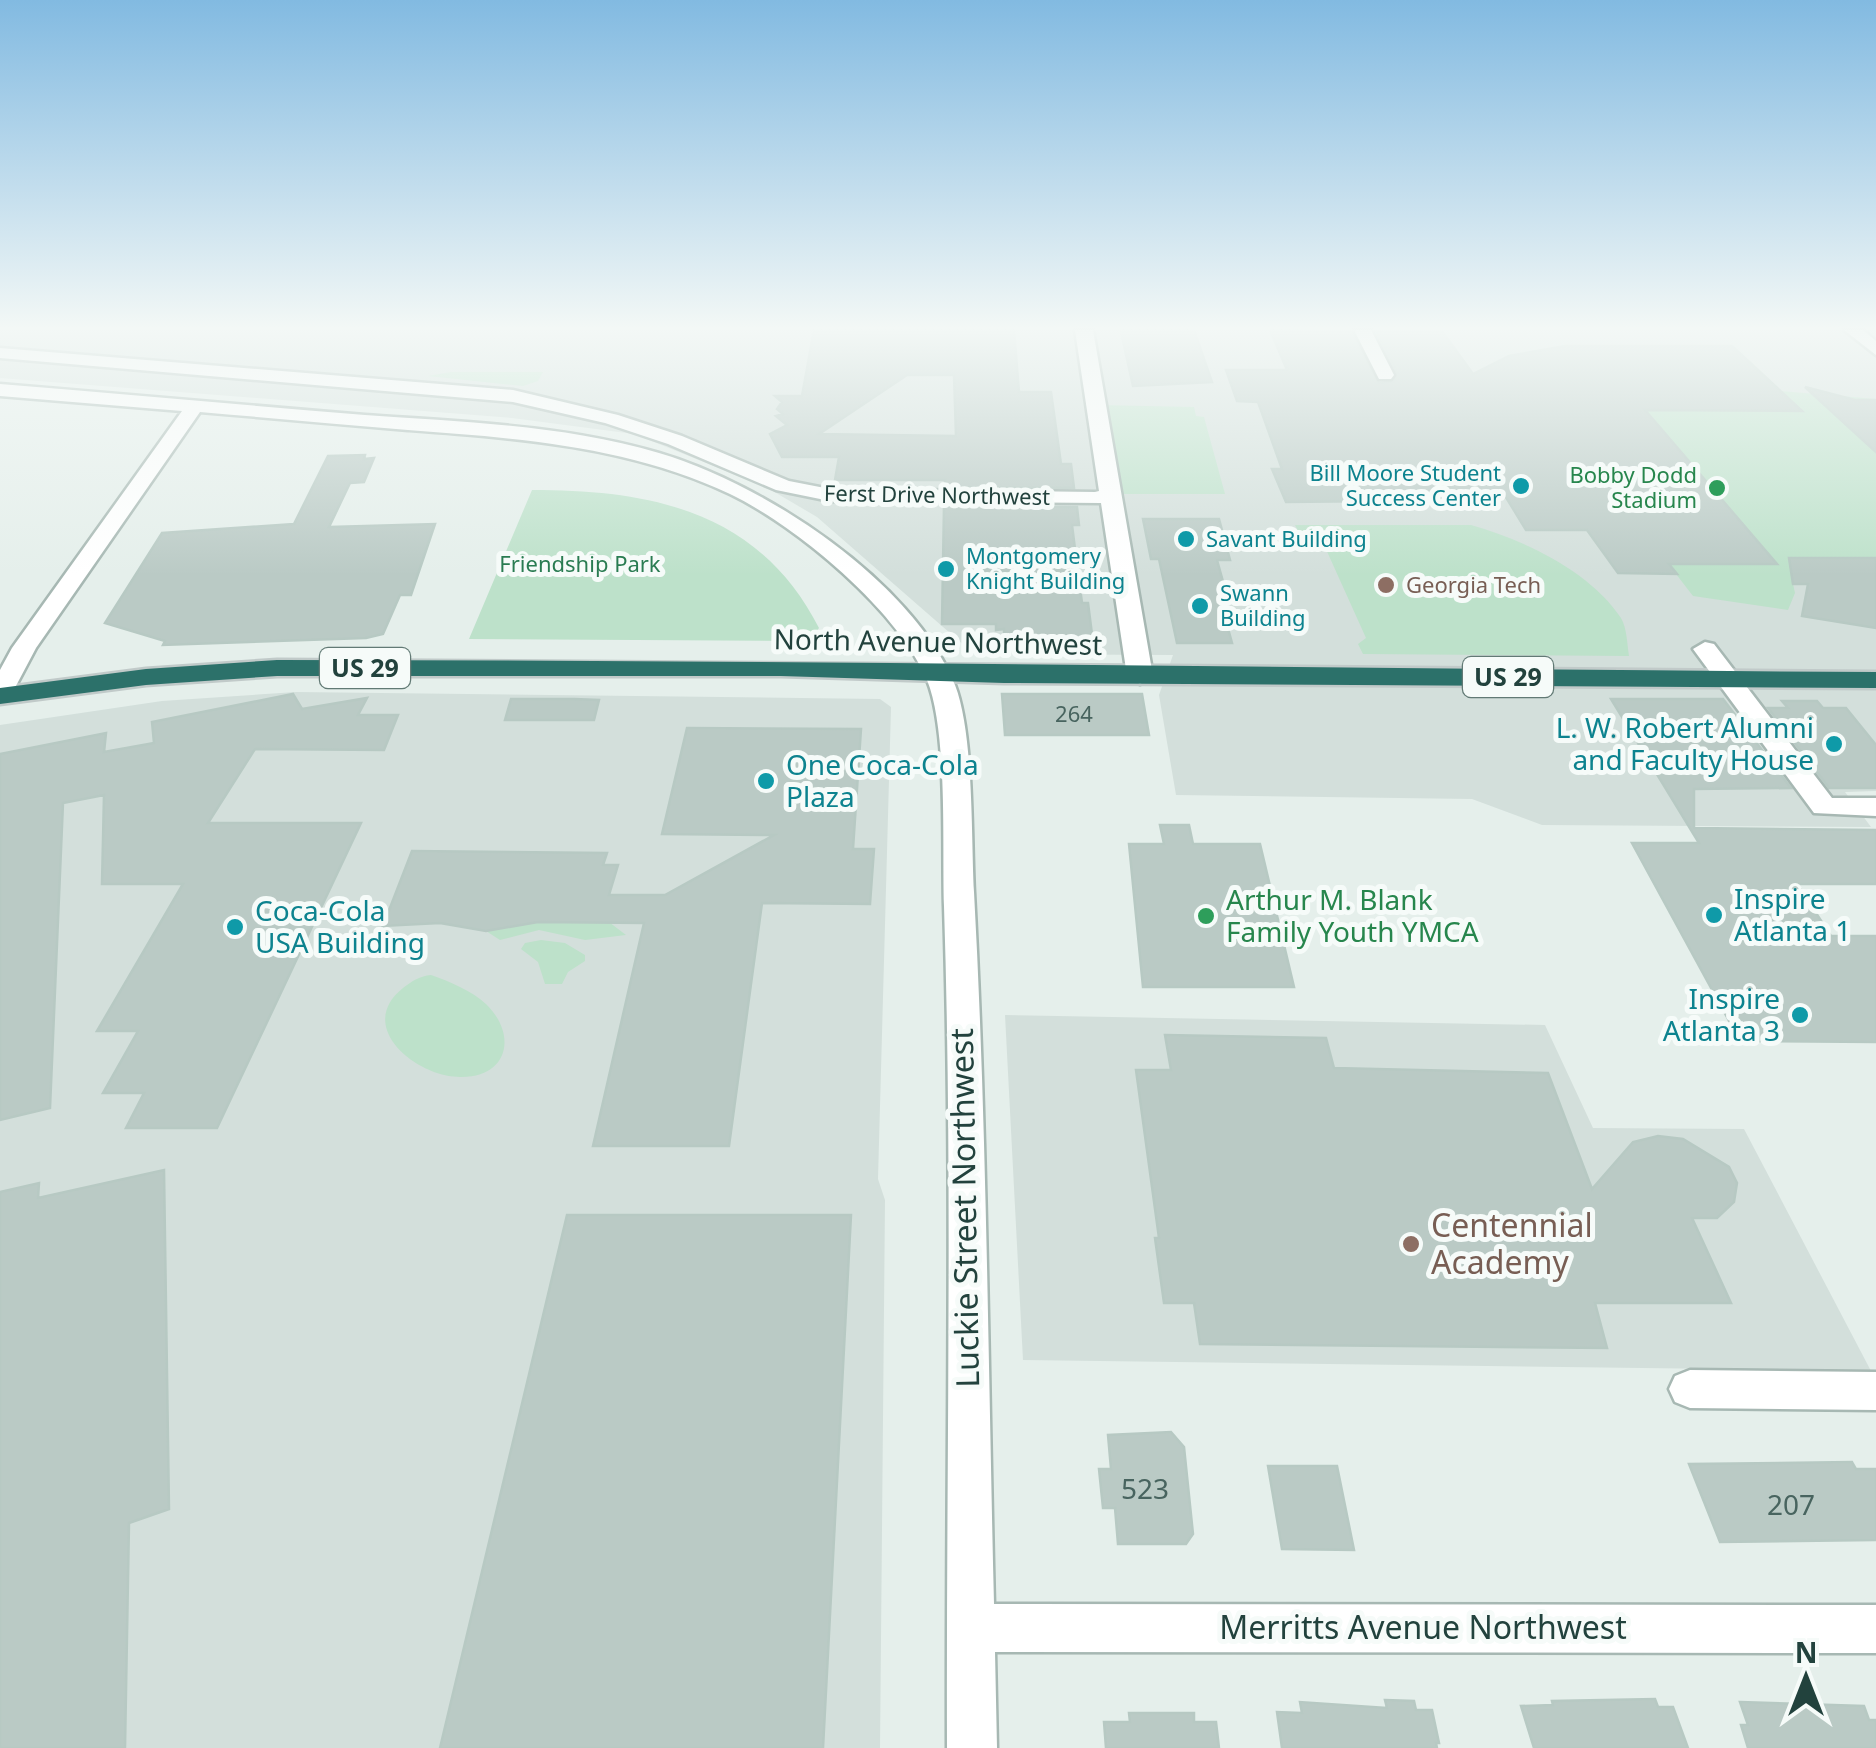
<svg xmlns="http://www.w3.org/2000/svg" width="1876" height="1748" viewBox="0 0 1876 1748" font-family="'Noto Sans',sans-serif">
	<style>
		.built { fill: #d3dfdb }
		.green { fill: #bde1ca }
		.building { fill: #bacac5; stroke: #b7c9c3; stroke-width: 2.5; fill-rule: evenodd }
		.lines { fill: none; stroke-linecap: round; stroke-linejoin: round }
		.minor-casing { stroke: #a7b8b3; stroke-width: 5 }
		.highway-casing { stroke: #c1cac9; stroke-width: 5 }
		.minor { fill: #fff; fill-rule: evenodd }
		.highway { fill: #2c716a; fill-rule: evenodd }
		.culture-dot { fill: #0f9aa8; stroke: #f6fbf9; stroke-width: 4 }
		.leisure-dot { fill: #2e9e5b; stroke: #f6fbf9; stroke-width: 4 }
		.education-dot { fill: #8d6e63; stroke: #f6fbf9; stroke-width: 4 }
		.labels { text-anchor: middle; stroke-width: 10; stroke-linejoin: round; paint-order: stroke }
		.far-culture-label { font-size: 22px; fill: #0d838f; stroke: #f6fbf9; text-anchor: start }
		.far-leisure-label { font-size: 22px; fill: #27864d; stroke: #f6fbf9; text-anchor: end }
		.far-street-label { font-size: 22px; fill: #22423d; stroke: #f6fbf9 }
		.far-park-label { font-size: 22px; fill: #2a7c52; stroke: #f6fbf9 }
		.far-education-label { font-size: 22px; fill: #785e54; stroke: #f6fbf9; text-anchor: start }
		.number-label { font-size: 22px; fill: #48645f }
		.shield { fill: #f6fbf9; stroke: #627a75; stroke-width: 2.5 }
		.shield-label { font-size: 25px; font-weight: bold; fill: #22423d }
		.street-label { font-size: 28px; fill: #22423d; stroke: #f6fbf9 }
		.culture-label { font-size: 28px; fill: #0d838f; stroke: #f6fbf9; text-anchor: start }
		.leisure-label { font-size: 28px; fill: #27864d; stroke: #f6fbf9; text-anchor: start }
		.near-number-label { font-size: 28px; fill: #48645f }
		.near-street-label { font-size: 32px; fill: #22423d; stroke: #f6fbf9 }
		.near-education-label { font-size: 32px; fill: #785e54; stroke: #f6fbf9; text-anchor: start }
	</style>
	<rect width="100%" height="100%" fill="#e5efeb"/>
	<path class="built" d="M0,330H1876V791L1845,792L1871,827L1542,825L1472,799L1176,795L1159,695L1173,655L974,654L817,517L766,487L634,434L512,418L0,378Z
		M296,692L880,699L891,707L878,1179L885,1200L880,1748H0V725L162,701Z
		M1005,1015L1545,1025L1593,1128L1744,1129L1871,1371L1023,1360Z"/>
	<path class="green" d="M1565,346L1780,391L1876,399V584H1793L1795,593L1788,610L1693,596L1676,574L1618,573L1496,403L1490,365L1509,356Z
		M451,372H543L538,381L523,386L428,376Z
		M1096,405L1194,407L1196,416L1204,417L1225,494H1111Z
		M532,490C652,490 759,511 819,628L813,636L800,641L469,639Z
		M1295,525H1471C1524,540 1590,571 1621,618C1627,628 1627,644 1629,656L1363,654L1358,644L1366,638L1325,547L1304,543Z
		M605,919L626,935L585,940L539,930L500,940L486,931L519,922Z
		M541,940L565,943L585,955V961L568,972L562,984H545L538,962L521,949L525,943Z
		M431,975C449,981 472,991 486,1004C518,1035 508,1078 460,1077C417,1077 354,1027 403,988C412,981 420,976 431,975Z"/>
	<path class="building" d="M814,330H1014L1019,392H1051L1061,464H1071L1074,488L945,487V480H835L839,457H782L770,434L787,425L776,416L783,414L777,409L782,402L775,396H802ZM907,375H954L956,436L819,434Z
		M1124,330H1194L1212,382L1133,386L1121,332Z
		M1270,330L1351,331L1379,383L1394,381L1397,373L1376,331H1442L1473,374L1509,356L1565,346H1732L1802,411L1645,410L1777,564H1669L1677,574L1618,573L1587,530H1526L1504,494L1377,493L1381,501L1286,502L1272,469H1282L1258,402L1237,401L1226,370H1287Z
		M1805,387L1855,400H1876V452Z
		M365,455L364,459L374,458L364,482L350,483L329,527L435,524L411,595H400L383,634L366,638L163,645L165,641L105,623L162,533L294,524L328,456Z
		M944,506L1077,507L1079,525H1072L1078,573L1082,603H1088L1093,642H1004V629L996,630V624H942Z
		M1143,519H1219L1230,560H1217L1232,614H1224L1232,643H1177L1159,559H1151Z
		M1789,558H1876V628L1802,616L1808,584H1793Z
		M293,694L302,709L367,698L358,715H398L384,750L255,749L208,823H361L217,1128H126L144,1093H103L138,1031H97L183,884H102L104,795L63,803L50,1108L0,1120V754L106,733L104,752L154,743L152,722Z
		M1002,694H1142L1149,735H1005Z
		M511,699H574L599,700L594,720H505Z
		M1611,699H1723L1791,788L1694,789V828L1876,830V884H1797L1831,936H1876V1042L1740,1041L1632,843H1699Z
		M1782,701H1817L1823,708H1846L1876,745V788H1829L1768,708H1788Z
		M687,728L861,729L853,849H874L870,904L762,903L729,1146H593L644,923L538,922L486,931L440,923L383,926L412,851L607,853L603,865H618L609,895H665L774,835L662,834Z
		M1160,825H1189L1193,844H1260L1294,987H1143L1129,844H1164Z
		M1165,1035L1326,1038L1334,1068L1548,1073L1592,1189L1633,1142L1658,1136L1683,1139L1729,1167L1737,1183L1734,1202L1717,1218H1692L1731,1303H1595L1607,1348L1200,1344L1194,1303H1164L1155,1238H1159L1136,1070H1171Z
		M164,1170L169,1509L129,1523L125,1748H0V1192L39,1183L38,1198Z
		M567,1215H851L823,1748H440Z
		M1171,1432L1184,1447L1193,1534L1186,1544H1118L1115,1508H1103L1099,1469H1111L1108,1435Z
		M1852,1462L1856,1469H1876V1540L1720,1542L1689,1464Z
		M1268,1466H1337L1354,1550L1282,1549Z
		M1655,1699L1658,1707H1673L1688,1748H1534L1521,1706L1553,1705L1552,1701Z
		M1385,1700L1414,1701L1416,1710H1432L1439,1743H1436L1437,1748H1282L1277,1712L1302,1713L1300,1702L1387,1708Z
		M1740,1702L1864,1706L1869,1720H1876V1748H1748L1741,1725H1748Z
		M1129,1713H1194V1722H1216L1219,1748H1106L1104,1722H1130Z"/>
	<g class="lines">
		<g class="minor-casing">
			<path id="minor" d="M1075,330H1093L1153,676L1140,684L1127,676L1101,503L830,501L776,490L668,444L605,423L513,402L0,358V348L513,390L618,415L682,436L789,481L830,489L1095,492L1099,491Z
				M1354,330H1371L1394,375L1391,379H1379Z
				M1844,330H1863L1876,341V355Z
				M0,384C122,394 243,405 365,415C463,422 564,425 659,453C764,484 912,580 955,685C974,734 971,836 974,892C987,1129 988,1367 994,1604L1876,1605V1653L995,1652L997,1748H947C946,1468 953,1186 944,906C942,847 948,731 927,680C898,611 798,527 730,494C629,446 517,438 408,430C338,424 269,418 200,412L36,648L9,699L0,702V670L12,648L182,411L0,396Z
				M1705,642L1714,644L1832,798H1876V816L1814,813L1693,649Z
				M1690,1370L1876,1372V1410L1690,1408L1675,1402L1669,1389L1675,1376Z"/>
		</g>
		<g class="highway-casing">
			<path id="highway" d="M277,660C810,660 1343,669 1876,672V688L1004,683L781,676H277L146,685L0,704V688L146,669Z"/>
		</g>
		<use href="#minor" class="minor"/>
		<use href="#highway" class="highway"/>
	</g>
	<linearGradient id="sky" x2="0" y2="1"><stop stop-color="#82bae1"/><stop offset="0.57" stop-color="#f3f8f6"/><stop offset="1" stop-color="#f3f8f6" stop-opacity="0"/></linearGradient>
	<rect width="1876" height="575" fill="url(#sky)"/>
	<g class="culture-dot">
		<circle cx="1521" cy="486" r="10"/>
		<circle cx="1186" cy="539" r="10"/>
		<circle cx="946" cy="569" r="10"/>
		<circle cx="1200" cy="606" r="10"/>
		<circle cx="1834" cy="744" r="10"/>
		<circle cx="766" cy="781" r="10"/>
		<circle cx="1714" cy="915" r="10"/>
		<circle cx="235" cy="927" r="10"/>
		<circle cx="1800" cy="1015" r="10"/>
	</g>
	<g class="leisure-dot">
		<circle cx="1717" cy="488" r="10"/>
		<circle cx="1206" cy="916" r="10"/>
	</g>
	<g class="education-dot">
		<circle cx="1386" cy="585" r="10"/>
		<circle cx="1411" cy="1244" r="10"/>
	</g>
	<g class="labels">
		<g class="far-culture-label">
			<text x="1501" y="481" text-anchor="end">Bill Moore Student<tspan x="1501" dy="25">Success Center</tspan></text>
			<text x="1206" y="547">Savant Building</text>
			<text x="966" y="564">Montgomery<tspan x="966" dy="25">Knight Building</tspan></text>
			<text x="1220" y="601">Swann<tspan x="1220" dy="25">Building</tspan></text>
		</g>
		<g class="far-leisure-label">
			<text x="1697" y="483">Bobby Dodd<tspan x="1697" dy="25">Stadium</tspan></text>
		</g>
		<g class="far-street-label">
			<text transform="translate(937 495) rotate(1)" y="8">Ferst Drive Northwest</text>
		</g>
		<g class="far-park-label">
			<text x="580" y="572">Friendship Park</text>
		</g>
		<g class="far-education-label">
			<text x="1406" y="593">Georgia Tech</text>
		</g>
		<g class="number-label">
			<text x="1074" y="722">264</text>
		</g>
		<g class="shield">
			<rect x="320" y="648" width="90" height="40" rx="8"/>
			<rect x="1463" y="657" width="90" height="40" rx="8"/>
		</g>
		<g class="shield-label">
			<text x="365" y="677">US 29</text>
			<text x="1508" y="686">US 29</text>
		</g>
		<g class="street-label">
			<text transform="translate(938 642) rotate(1)" y="10">North Avenue Northwest</text>
		</g>
		<g class="culture-label">
			<text x="1814" y="738" text-anchor="end">L. W. Robert Alumni<tspan x="1814" dy="32">and Faculty House</tspan></text>
			<text x="786" y="775">One Coca-Cola<tspan x="786" dy="32">Plaza</tspan></text>
			<text x="1734" y="909">Inspire<tspan x="1734" dy="32">Atlanta 1</tspan></text>
			<text x="255" y="921">Coca-Cola<tspan x="255" dy="32">USA Building</tspan></text>
			<text x="1780" y="1009" text-anchor="end">Inspire<tspan x="1780" dy="32">Atlanta 3</tspan></text>
		</g>
		<g class="leisure-label">
			<text x="1226" y="910">Arthur M. Blank<tspan x="1226" dy="32">Family Youth YMCA</tspan></text>
		</g>
		<g class="near-number-label">
			<text x="1145" y="1499">523</text>
			<text x="1791" y="1515">207</text>
		</g>
		<g class="near-street-label">
			<text transform="translate(965 1208) rotate(-91)" y="11">Luckie Street Northwest</text>
			<text x="1423" y="1639">Merritts Avenue Northwest</text>
		</g>
		<g class="near-education-label">
			<text x="1431" y="1237">Centennial<tspan x="1431" dy="37">Academy</tspan></text>
		</g>
	</g>
	<g transform="translate(1806 1678)" stroke="#f6fbf9" stroke-width="8" paint-order="stroke">
	<path d="M0-8L18 38L0 25L-18 38Z" fill="#22423d"/>
	<text y="-15" font-size="28" font-weight="bold" text-anchor="middle" fill="#22423d">N</text>
	</g>
</svg>
